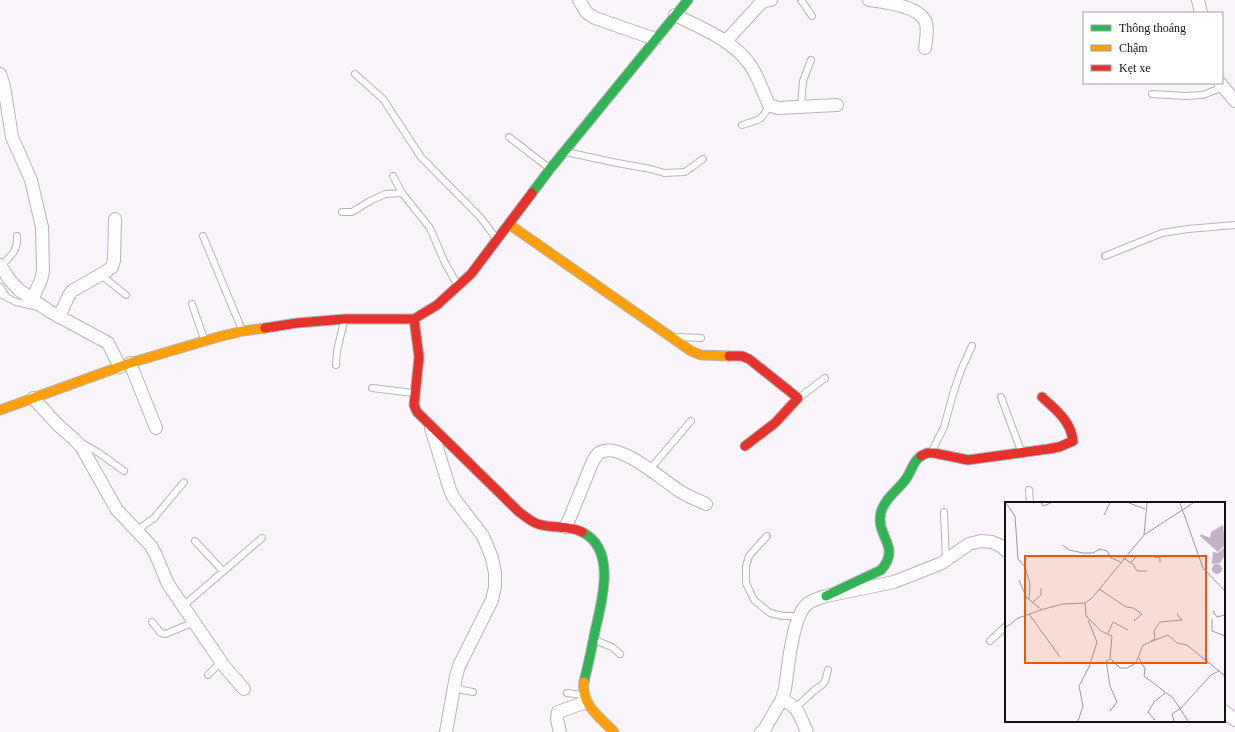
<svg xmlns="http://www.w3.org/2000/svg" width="1235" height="732" viewBox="0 0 1235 732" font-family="Georgia,serif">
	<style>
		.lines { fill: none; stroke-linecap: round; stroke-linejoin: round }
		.lane-casing { stroke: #b8b5b8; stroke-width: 8 }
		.street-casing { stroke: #b8b5b8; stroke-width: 14 }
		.fast-casing { stroke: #b8b5b8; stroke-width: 11 }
		.slow-casing { stroke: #b8b5b8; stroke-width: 11 }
		.jam-casing { stroke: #b8b5b8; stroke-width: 11 }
		.lane { stroke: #fefefe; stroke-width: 6 }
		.street { stroke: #fefefe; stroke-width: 12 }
		.fast { stroke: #30b455; stroke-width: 9 }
		.slow { stroke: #ff9f0a; stroke-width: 9 }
		.jam { stroke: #e5322d; stroke-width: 9 }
		.inset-road { fill: none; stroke: #9d999d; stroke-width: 1 }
		.view { fill: #e8590c; fill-opacity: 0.15; stroke: #e8590c; stroke-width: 2 }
		.inset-edge { fill: none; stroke: #121012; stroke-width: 2 }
	</style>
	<rect width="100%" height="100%" fill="#f9f5fa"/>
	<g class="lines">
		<g class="lane-casing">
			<path id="lane" d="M801,0L812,16
				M355,74L383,99L421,157L480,217L496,238
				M1152,94L1186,96L1203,95L1223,87
				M801,106L803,81L811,60
				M742,125C758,120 762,121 769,105
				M509,137L549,168
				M566,152L617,163L651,169L664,173L685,172L703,159
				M393,176L402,193L430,228L445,263L458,286
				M342,212H352L370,201L385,194L402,193
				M203,236L242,330
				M1105,256L1162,233L1188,229L1235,225
				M1,266C11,255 18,252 17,236
				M101,275L126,295
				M0,287L6,296
				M0,294L16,302L38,307
				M192,304L204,339
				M678,337L701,338
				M336,365L337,351L344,321
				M372,388L413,393
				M800,397L825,378
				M1001,397L1021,451
				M82,443L99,453L124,471
				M932,451L944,427L953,394L961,370L972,346
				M650,469L691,421
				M1029,490L1030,503
				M944,512L946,561
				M136,531L154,518L184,482
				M767,536L749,556L746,566V583L754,600L770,613L783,616H799
				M195,541L223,571
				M183,606L262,538
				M152,622L161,633L165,634L195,622
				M595,640L612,647L620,654
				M990,641L1006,626
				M208,675L217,666L220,660
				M454,686L462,690L473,692
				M567,693L582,695
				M795,708L816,689L822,685L825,681L828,670"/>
		</g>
		<g class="street-casing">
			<path id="street" d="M579,0L587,13L595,18L655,39
				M869,0C884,2 921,6 926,23C928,31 926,40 925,48
				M1198,0L1201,13
				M675,15C703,29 738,42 754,71C760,82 764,94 769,105L778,108L837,105
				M726,41L759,5L764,1L771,0
				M0,74L4,86L12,137L31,180L42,227L43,271L41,280L32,300
				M1220,83L1235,101
				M0,265L9,279L19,290L49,311L108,343L120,367
				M59,317L68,297L72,291L107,271L112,267L114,260L115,219
				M130,363L156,428
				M33,398L58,425L75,440L82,448L117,510L151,546L155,553L168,584L224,666L244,689
				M431,428L450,490L453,497L483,536L492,558L495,573V587L492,600L459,666L456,676L446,732
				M566,527L593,461C596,456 598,452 604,451C624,445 665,482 681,492C689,497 698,500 706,504
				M782,699C800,709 799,714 807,732
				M1224,711L1235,720
				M560,732L557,719L558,712L586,702
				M761,732L764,730L782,699L785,689C788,669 792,619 806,605C811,600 819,598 826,596L894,582L942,563L969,544L981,541L992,542L1001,546L1006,551"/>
		</g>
		<g class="fast-casing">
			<path id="fast" d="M532,193L550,169L688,0
				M582,532C617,549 602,601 595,631C592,648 588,665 584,682
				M826,596L881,570C902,546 875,537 881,512C885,498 898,490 906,479C912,471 912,462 921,456"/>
		</g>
		<g class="slow-casing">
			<path id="slow" d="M510,225L691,351L701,355L729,356
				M0,410L130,363L218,337L243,331L265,328
				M584,682C580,704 601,718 614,732"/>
		</g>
		<g class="jam-casing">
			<path id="jam" d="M414,319L419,357L414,405L417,412L519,512C525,516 531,522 538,524C553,529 568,525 582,532
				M265,328L297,323L345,319H414L437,305L471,274L532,193
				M729,356H742L749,359L798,398L775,423L745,446
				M921,456L927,453H934L968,460L1048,449L1059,447L1073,441C1071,421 1056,410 1042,397"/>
		</g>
		<use href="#lane" class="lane"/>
		<use href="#street" class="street"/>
		<use href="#fast" class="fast"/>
		<use href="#slow" class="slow"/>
		<use href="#jam" class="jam"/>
	</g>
	<g transform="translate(1005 502)">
		<rect width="220" height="220" fill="#f9f5fa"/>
		<path d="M218,23L220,43L213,50L195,34L196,32L205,36L206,30ZM220,45V53L215,61L207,62L208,50L213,51ZM207 67a5 5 0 1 1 10 0a5 5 0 1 1-10 0Z" fill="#c2b0c5"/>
		<path class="inset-road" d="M1,1L10,14L13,57L20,65L25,82L24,98M36,1L38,4L46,1M124,1L140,7M175,1L198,66L220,89M99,13L105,1M139,33L188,1M58,43L64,48L78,51H88L95,47L102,49L106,56L116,60M118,56L128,62L132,69H142M126,60L132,54H145L155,56V61M14,78L21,95L37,108M94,87L121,105L128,106L137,112L129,119M28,100L36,93V86M80,101L81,114L96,129L107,134L105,156L115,166H122L131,161L138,143L163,133L172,141L182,143L220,174M208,109L212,115L220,113M24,112L55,155M207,117V129L220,134M0,126L13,116L39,107L58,102L80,101L87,96L139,33L142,1M103,131L108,120L123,128M146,139L150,137L149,129L155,120L177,118L172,112M134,156L140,167L139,174L168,196L183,219M176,206L206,173L214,169M105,209L112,200L105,184L101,159L105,157M150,218L143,210L149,200L160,191M73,219L78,204L74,184L84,165L92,140L83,118M169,219L167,212L176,206"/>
		<path class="view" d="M20,54H201V161H20Z"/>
		<rect width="220" height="220" class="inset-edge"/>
	</g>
	<rect x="1083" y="12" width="140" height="72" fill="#ffffff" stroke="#a09fa0"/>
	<rect x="1091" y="25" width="20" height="6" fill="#30b455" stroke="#a09fa0"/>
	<text x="1119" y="32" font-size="12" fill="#121012">Thông thoáng</text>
	<rect x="1091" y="45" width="20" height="6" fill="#ff9f0a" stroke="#a09fa0"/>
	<text x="1119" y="52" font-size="12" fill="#121012">Chậm</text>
	<rect x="1091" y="65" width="20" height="6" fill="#e5322d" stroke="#a09fa0"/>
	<text x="1119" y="72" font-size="12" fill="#121012">Kẹt xe</text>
</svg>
